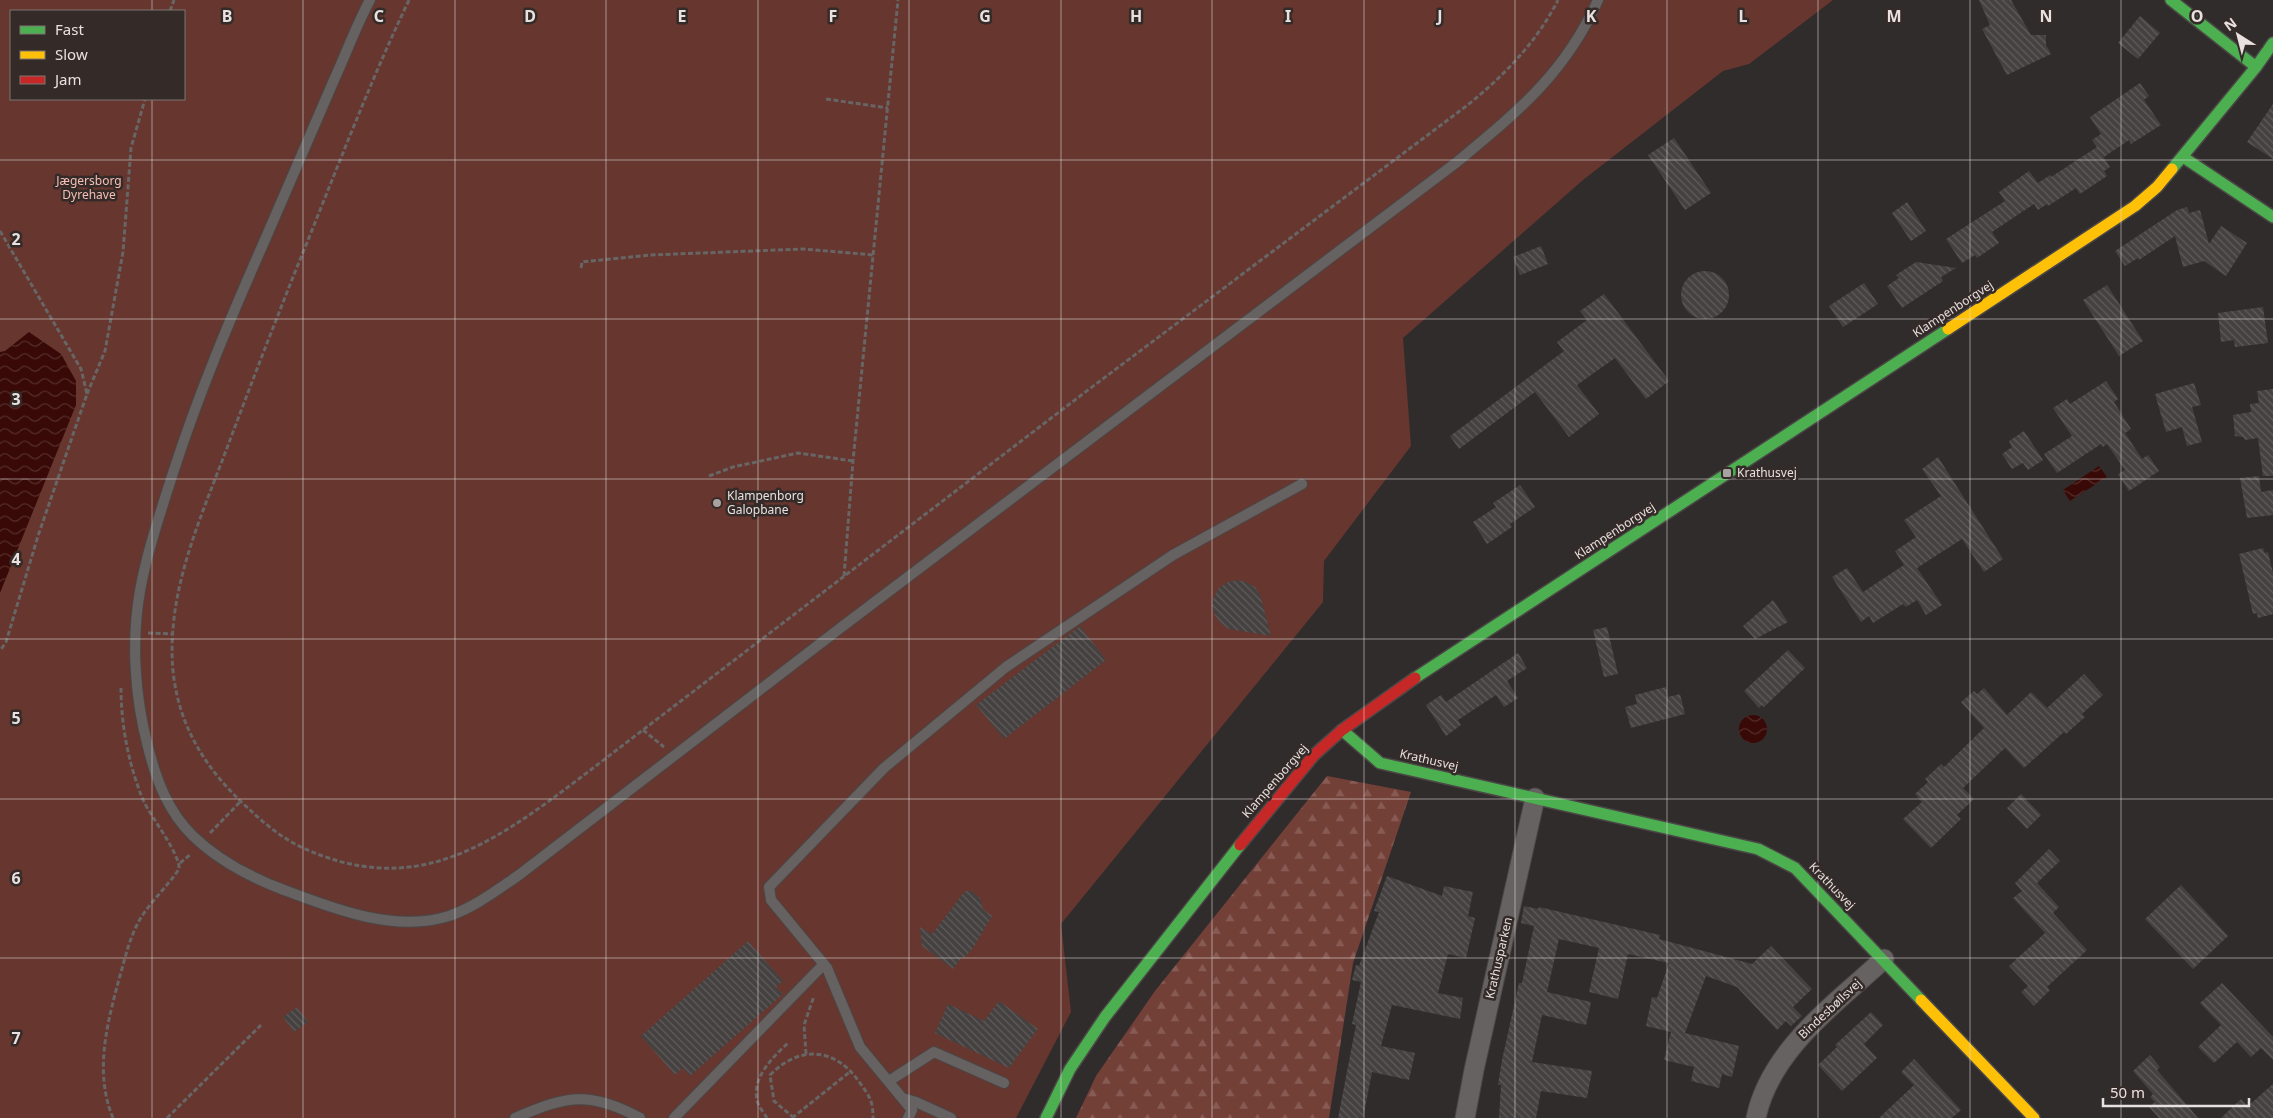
<svg xmlns="http://www.w3.org/2000/svg" width="2273" height="1118" viewBox="0 0 2273 1118" font-family="'Noto Sans',sans-serif">
	<style>
		.forest { fill: url(#forest-firs) }
		.park { fill: #66362f; fill-rule: evenodd }
		.water { fill: url(#water-waves) }
		.building { fill: url(#building-back-hatch) }
		.lines { fill: none; stroke-linecap: round; stroke-linejoin: round }
		.lane-casing { stroke: #4b4746; stroke-width: 12 }
		.street-casing { stroke: #4b4746; stroke-width: 21 }
		.fast-casing { stroke: #4b4746; stroke-width: 14 }
		.slow-casing { stroke: #4b4746; stroke-width: 14 }
		.jam-casing { stroke: #4b4746; stroke-width: 14 }
		.path { stroke: #686565; stroke-width: 3; stroke-dasharray: 5 2.5; stroke-linecap: butt }
		.lane { stroke: #676262; stroke-width: 10 }
		.street { stroke: #676262; stroke-width: 19 }
		.fast { stroke: #4caf50; stroke-width: 11 }
		.slow { stroke: #ffc107; stroke-width: 11 }
		.jam { stroke: #c62828; stroke-width: 11 }
		.grid { fill: none; stroke: #e8e1e0; stroke-width: 1; stroke-opacity: 0.55 }
		.poi-dot { fill: #a8a2a1; stroke: #342b29; stroke-width: 2 }
		.labels { text-anchor: middle; stroke-width: 5; stroke-linejoin: round; paint-order: stroke }
		.park-label { font-size: 12px; fill: #f6beb4; stroke: #342b29 }
		.street-label { font-size: 12px; fill: #e8e1e0; stroke: #342b29 }
		.poi-label { font-size: 12px; fill: #e8e1e0; stroke: #342b29; text-anchor: start }
		.grid-label { font-size: 16px; text-anchor: middle; font-weight: bold; fill: #e8e1e0; stroke: #342b29; stroke-width: 5; stroke-linejoin: round; paint-order: stroke }
	</style>
	<defs>
		<pattern id="forest-firs" width="22" height="20" patternUnits="userSpaceOnUse" patternTransform="scale(1.25)"><rect width="22" height="20" fill="#734038"/><path d="M5 1l3.5 6h-7zM16 11l3.5 6h-7z" fill="#875b54"/></pattern>
		<pattern id="water-waves" width="16" height="10" patternUnits="userSpaceOnUse" patternTransform="scale(1.25)"><rect width="16" height="10" fill="#380906"/><path d="M0 5q4-4 8 0t8 0" fill="none" stroke="#552d2a"/></pattern>
		<pattern id="building-back-hatch" width="6" height="6" patternUnits="userSpaceOnUse" patternTransform="scale(1.25)"><rect width="6" height="6" fill="#454140"/><path d="M-1 5l2 2M0 0l6 6M5-1l2 2" fill="none" stroke="#605c5b"/></pattern>
	</defs>
	<rect width="100%" height="100%" fill="#312c2c"/>
	<path class="forest" d="M1327,776L1411,792L1353,963L1329,1118H1076L1096,1076L1155,991Z"/>
	<path class="park" d="M0,0H1833L1749,64L1723,71L1583,180L1403,338L1411,446L1324,561L1323,602L1061,924L1071,1012L1016,1118H0ZM11,11H184V99H11Z"/>
	<path class="water" d="M29,332L61,354L76,381V405L0,593V352L5,351Z
		M2099,466L2107,477L2070,501L2063,490Z
		M1739 729a14 14 0 1 1 28 0a14 14 0 1 1-28 0Z"/>
	<path class="building" d="M1979,0H2011L2031,35H2046V45L2051,54L2007,75L1982,29L1990,25Z
		M2140,16L2160,33L2138,59L2118,43Z
		M2140,83L2149,96L2144,100L2161,125L2131,144L2129,140L2104,157L2092,140L2101,134L2090,117Z
		M2273,104V159L2247,142Z
		M1674,138L1711,193L1685,210L1648,155Z
		M2097,147L2110,167L2104,171L2107,176L2080,194L2076,188L2048,206L2047,204L2038,210L2034,204L1992,232L1999,243L1977,258L1975,255L1962,263L1946,239L2005,201L1999,192L2029,171L2038,183L2050,175L2051,177Z
		M1907,202L1926,231L1911,241L1892,213Z
		M2187,207L2189,213L2200,210L2209,244L2221,226L2247,243L2226,276L2204,261L2183,267L2175,236L2139,260L2138,258L2125,266L2115,251L2177,210Z
		M1541,246L1548,264L1520,275L1513,257Z
		M1916,262L1956,268L1941,277L1943,281L1902,308L1887,286L1899,278L1896,275Z
		M1681 295a24 24 0 1 1 48 0a24 24 0 1 1-48 0Z
		M1864,283L1878,304L1843,327L1829,306Z
		M2107,285L2143,341L2119,356L2083,300Z
		M1604,294L1669,381L1646,399L1615,358L1577,385L1599,414L1569,437L1535,392L1459,449L1450,436L1564,351L1557,342L1587,320L1580,311Z
		M2263,307L2268,343L2235,347L2234,340L2221,342L2218,313Z
		M2106,381L2118,399L2114,402L2131,429L2125,433L2142,459L2148,455L2159,471L2129,491L2118,474L2125,470L2107,444L2103,447L2101,444L2057,473L2044,454L2072,436L2053,408L2067,399L2070,404Z
		M2194,383L2201,405L2192,407L2202,442L2187,446L2182,427L2166,432L2155,394Z
		M2273,389V476H2263L2258,438L2245,440L2243,437L2235,436L2233,415L2251,412L2250,404L2259,403L2257,391Z
		M2024,431L2043,460L2028,470L2023,463L2012,469L2002,454L2012,447L2009,441Z
		M1938,457L2003,559L1984,572L1962,539L1917,568L1942,605L1926,615L1917,600L1906,607L1903,604L1873,623L1869,616L1861,622L1832,577L1847,568L1863,592L1904,565L1895,551L1916,537L1904,520L1941,496L1922,469Z
		M2259,476L2261,492L2273,490V515L2247,518L2240,478Z
		M1520,485L1535,507L1510,524L1512,527L1487,544L1473,522L1496,507L1493,503Z
		M2263,548L2265,553L2268,552L2273,573V614L2258,618L2257,613L2253,614L2239,554Z
		M1237,580L1246,582L1255,587L1260,595L1271,636L1229,629L1221,624L1215,615L1212,606L1214,597L1219,588L1228,582Z
		M1773,600L1788,622L1755,639L1743,626Z
		M1080,626L1106,660L1004,739L976,705Z
		M1607,627L1618,674L1604,677L1593,630Z
		M1788,650L1805,668L1764,707L1762,705L1759,708L1744,691Z
		M1518,653L1527,668L1507,681L1518,698L1504,707L1496,695L1458,720L1461,725L1446,736L1426,705L1441,695L1446,702Z
		M2084,674L2103,695L2082,714L2085,717L2066,734L2064,732L2024,768L2005,748L1963,788L1974,799L1957,815L1961,819L1931,848L1903,819L1922,802L1915,794L1928,782L1925,779L1941,764L1944,767L1984,728L1961,702L1974,691L1977,694L1984,688L2007,715L2031,692L2047,708Z
		M1666,687L1668,697L1680,694L1685,714L1631,728L1625,707L1637,704L1635,695Z
		M2021,794L2041,815L2027,829L2007,808Z
		M2049,849L2060,861L2037,883L2059,907L2053,913L2087,950L2047,987L2050,990L2034,1006L2021,992L2028,986L2009,966L2045,933L2013,898L2022,891L2015,883Z
		M1387,876L1442,896L1444,886L1473,892L1468,916L1475,918L1466,958L1448,954L1438,993L1463,998L1460,1019L1392,1005L1381,1046L1415,1053L1409,1080L1372,1072L1363,1118H1338L1356,1025L1352,1024L1361,982L1352,980L1356,965L1359,966L1379,912L1374,911Z
		M2181,885L2228,936L2193,969L2145,919Z
		M965,891H971L980,898L983,909L992,916L973,948L964,958L962,957L953,969L922,946L920,927L932,934Z
		M1524,906L1538,909L1539,907L1660,935L1659,939L1752,964L1771,946L1812,989L1793,1007L1802,1016L1791,1026L1786,1021L1777,1030L1737,987L1706,976L1685,1033L1739,1046L1732,1077L1722,1074L1719,1088L1691,1081L1694,1067L1664,1060L1671,1032L1646,1026L1652,997L1657,998L1669,963L1628,954L1618,999L1589,992L1599,948L1559,939L1547,992L1591,1002L1586,1025L1542,1015L1532,1062L1592,1071L1587,1098L1541,1091L1536,1118H1499L1501,1085H1498L1502,1060L1519,983H1522L1534,926L1521,923Z
		M748,941L783,981L776,987L783,994L690,1076L683,1068L675,1075L641,1036Z
		M2222,983L2273,1037V1060L2261,1048L2251,1057L2237,1042L2214,1063L2198,1047L2221,1025L2200,1003Z
		M999,1001L1038,1029L1009,1068L935,1033L948,1004L984,1021Z
		M297,1007L308,1022L294,1032L283,1017Z
		M1871,1012L1883,1025L1864,1044L1877,1058L1842,1091L1818,1065L1837,1047L1835,1045Z
		M2150,1055L2160,1067L2157,1070L2198,1118H2159L2149,1107L2155,1102L2150,1097L2153,1094L2133,1071Z
		M1914,1059L1961,1110L1952,1118H1879L1914,1085L1901,1072Z
		M2273,1084V1118H2221L2241,1099L2248,1106Z"/>
	<g class="lines">
		<g class="lane-casing">
			<path id="lane" d="M370,0C356,26 346,54 334,80C311,134 287,188 264,242C230,319 198,395 172,476C160,514 147,552 140,591C131,642 135,698 148,747C156,779 168,812 193,836C218,860 252,878 284,890C334,909 395,933 449,916C475,907 497,890 519,875L843,626L1457,162C1517,112 1565,74 1598,0
				M889,1081L934,1052L1004,1083
				M902,1098L916,1102L951,1118
				M515,1118C566,1096 589,1090 640,1118
				M674,1118L824,964
				M908,1118L912,1110L860,1047L827,968L771,900L769,887L884,768L1006,667L1173,555L1302,484"/>
		</g>
		<g class="street-casing">
			<path id="street" d="M1465,1118L1474,1070L1535,798
				M1756,1118C1770,1050 1836,1003 1884,959"/>
		</g>
		<g class="fast-casing">
			<path id="fast" d="M2171,0L2256,67
				M2183,157L2273,217
				M2172,169L2256,67L2273,43
				M1415,678L1948,329
				M1342,730L1380,763L1758,849L1795,868L1921,1000
				M1046,1118L1070,1069L1105,1017L1240,845"/>
		</g>
		<g class="slow-casing">
			<path id="slow" d="M1948,329L2135,206L2157,187L2172,169
				M1921,1000L2034,1118"/>
		</g>
		<g class="jam-casing">
			<path id="jam" d="M1240,845L1314,755L1342,730L1415,678"/>
		</g>
		<path class="path" d="M409,0C367,88 332,182 295,272C272,330 249,389 227,448C200,520 166,592 173,671C179,729 208,772 250,810C265,824 282,838 301,847C415,900 491,845 580,778L1084,393L1465,107C1502,78 1537,42 1558,0
			M170,11L174,0
			M826,99L888,108
			M0,231L81,369L87,394L38,536L6,642L0,651
			M581,268L582,262L650,255L803,249L874,255
			M87,394L105,351L123,252L131,148L145,99
			M709,476L733,467L798,453L853,461
			M844,576L853,461L898,0
			M148,633L173,634
			M643,730L664,747
			M210,833L241,801
			M180,863L191,854
			M806,1054L804,1025L814,996
			M113,1118C94,1073 107,1024 119,979C125,959 129,939 139,921C150,902 167,887 179,869C181,856 152,818 144,802C129,767 121,726 121,688
			M167,1118L261,1025
			M767,1118C764,1113 758,1106 757,1100C752,1077 773,1057 788,1043
			M792,1118L851,1071
			M794,1118L774,1101L770,1075C801,1044 836,1048 860,1083C870,1097 873,1101 873,1118"/>
		<use href="#lane" class="lane"/>
		<use href="#street" class="street"/>
		<use href="#fast" class="fast"/>
		<use href="#slow" class="slow"/>
		<use href="#jam" class="jam"/>
	</g>
	<path class="grid" d="M152,0V11M303,0V1118M455,0V1118M606,0V1118M758,0V1118M909,0V1118M1061,0V1118M1212,0V1118M1364,0V1118M1515,0V1118M1667,0V1118M1818,0V1118M1970,0V1118M2121,0V1118M152,99V1118M0,160H2273M0,319H2273M0,479H2273M0,639H2273M0,799H2273M0,958H2273"/>
	<g class="poi-dot">
		<rect x="1722" y="468" width="10" height="10" rx="2.5"/>
		<circle cx="717" cy="503" r="5"/>
	</g>
	<g class="labels">
		<g class="park-label">
			<text x="89" y="185">Jægersborg<tspan x="89" dy="14">Dyrehave</tspan></text>
		</g>
		<g class="street-label">
			<text transform="translate(1953 309) rotate(-33)" y="4">Klampenborgvej</text>
			<text transform="translate(1615 531) rotate(-33)" y="4">Klampenborgvej</text>
			<text transform="translate(1429 760) rotate(13)" y="4">Krathusvej</text>
			<text transform="translate(1275 781) rotate(-49)" y="4">Klampenborgvej</text>
			<text transform="translate(1832 886) rotate(46)" y="4">Krathusvej</text>
			<text transform="translate(1499 958) rotate(-77)" y="4">Krathusparken</text>
			<text transform="translate(1830 1009) rotate(-43)" y="4">Bindesbøllsvej</text>
		</g>
		<g class="poi-label">
			<text x="1737" y="477">Krathusvej</text>
			<text x="727" y="500">Klampenborg<tspan x="727" dy="14">Galopbane</tspan></text>
		</g>
	</g>
	<g class="grid-label">
		<text x="227" y="22">B</text>
		<text x="379" y="22">C</text>
		<text x="530" y="22">D</text>
		<text x="682" y="22">E</text>
		<text x="833" y="22">F</text>
		<text x="985" y="22">G</text>
		<text x="1136" y="22">H</text>
		<text x="1288" y="22">I</text>
		<text x="1440" y="22">J</text>
		<text x="1591" y="22">K</text>
		<text x="1743" y="22">L</text>
		<text x="1894" y="22">M</text>
		<text x="2046" y="22">N</text>
		<text x="2197" y="22">O</text>
		<text x="16" y="245">2</text>
		<text x="16" y="405">3</text>
		<text x="16" y="565">4</text>
		<text x="16" y="724">5</text>
		<text x="16" y="884">6</text>
		<text x="16" y="1044">7</text>
	</g>
	<rect x="10" y="10" width="175" height="90" fill="#342b29" stroke="#7c7472"/>
	<rect x="20" y="26" width="25" height="8" fill="#4caf50" stroke="#7c7472"/>
	<text x="55" y="35" font-size="15" fill="#e8e1e0">Fast</text>
	<rect x="20" y="51" width="25" height="8" fill="#ffc107" stroke="#7c7472"/>
	<text x="55" y="60" font-size="15" fill="#e8e1e0">Slow</text>
	<rect x="20" y="76" width="25" height="8" fill="#c62828" stroke="#7c7472"/>
	<text x="55" y="85" font-size="15" fill="#e8e1e0">Jam</text>
	<g transform="translate(2238 35) rotate(324)" stroke="#342b29" stroke-width="4" paint-order="stroke">
	<path d="M0-4L9 19L0 12L-9 19Z" fill="#e8e1e0"/>
	<text y="-8" font-size="14" font-weight="bold" text-anchor="middle" fill="#e8e1e0">N</text>
	</g>
	<path d="M2103 1098v8h146v-8" fill="none" stroke="#e8e1e0" stroke-width="2.5"/>
	<text x="2110" y="1098" font-size="15" fill="#e8e1e0" stroke="#342b29" stroke-width="4" paint-order="stroke">50 m</text>
</svg>
